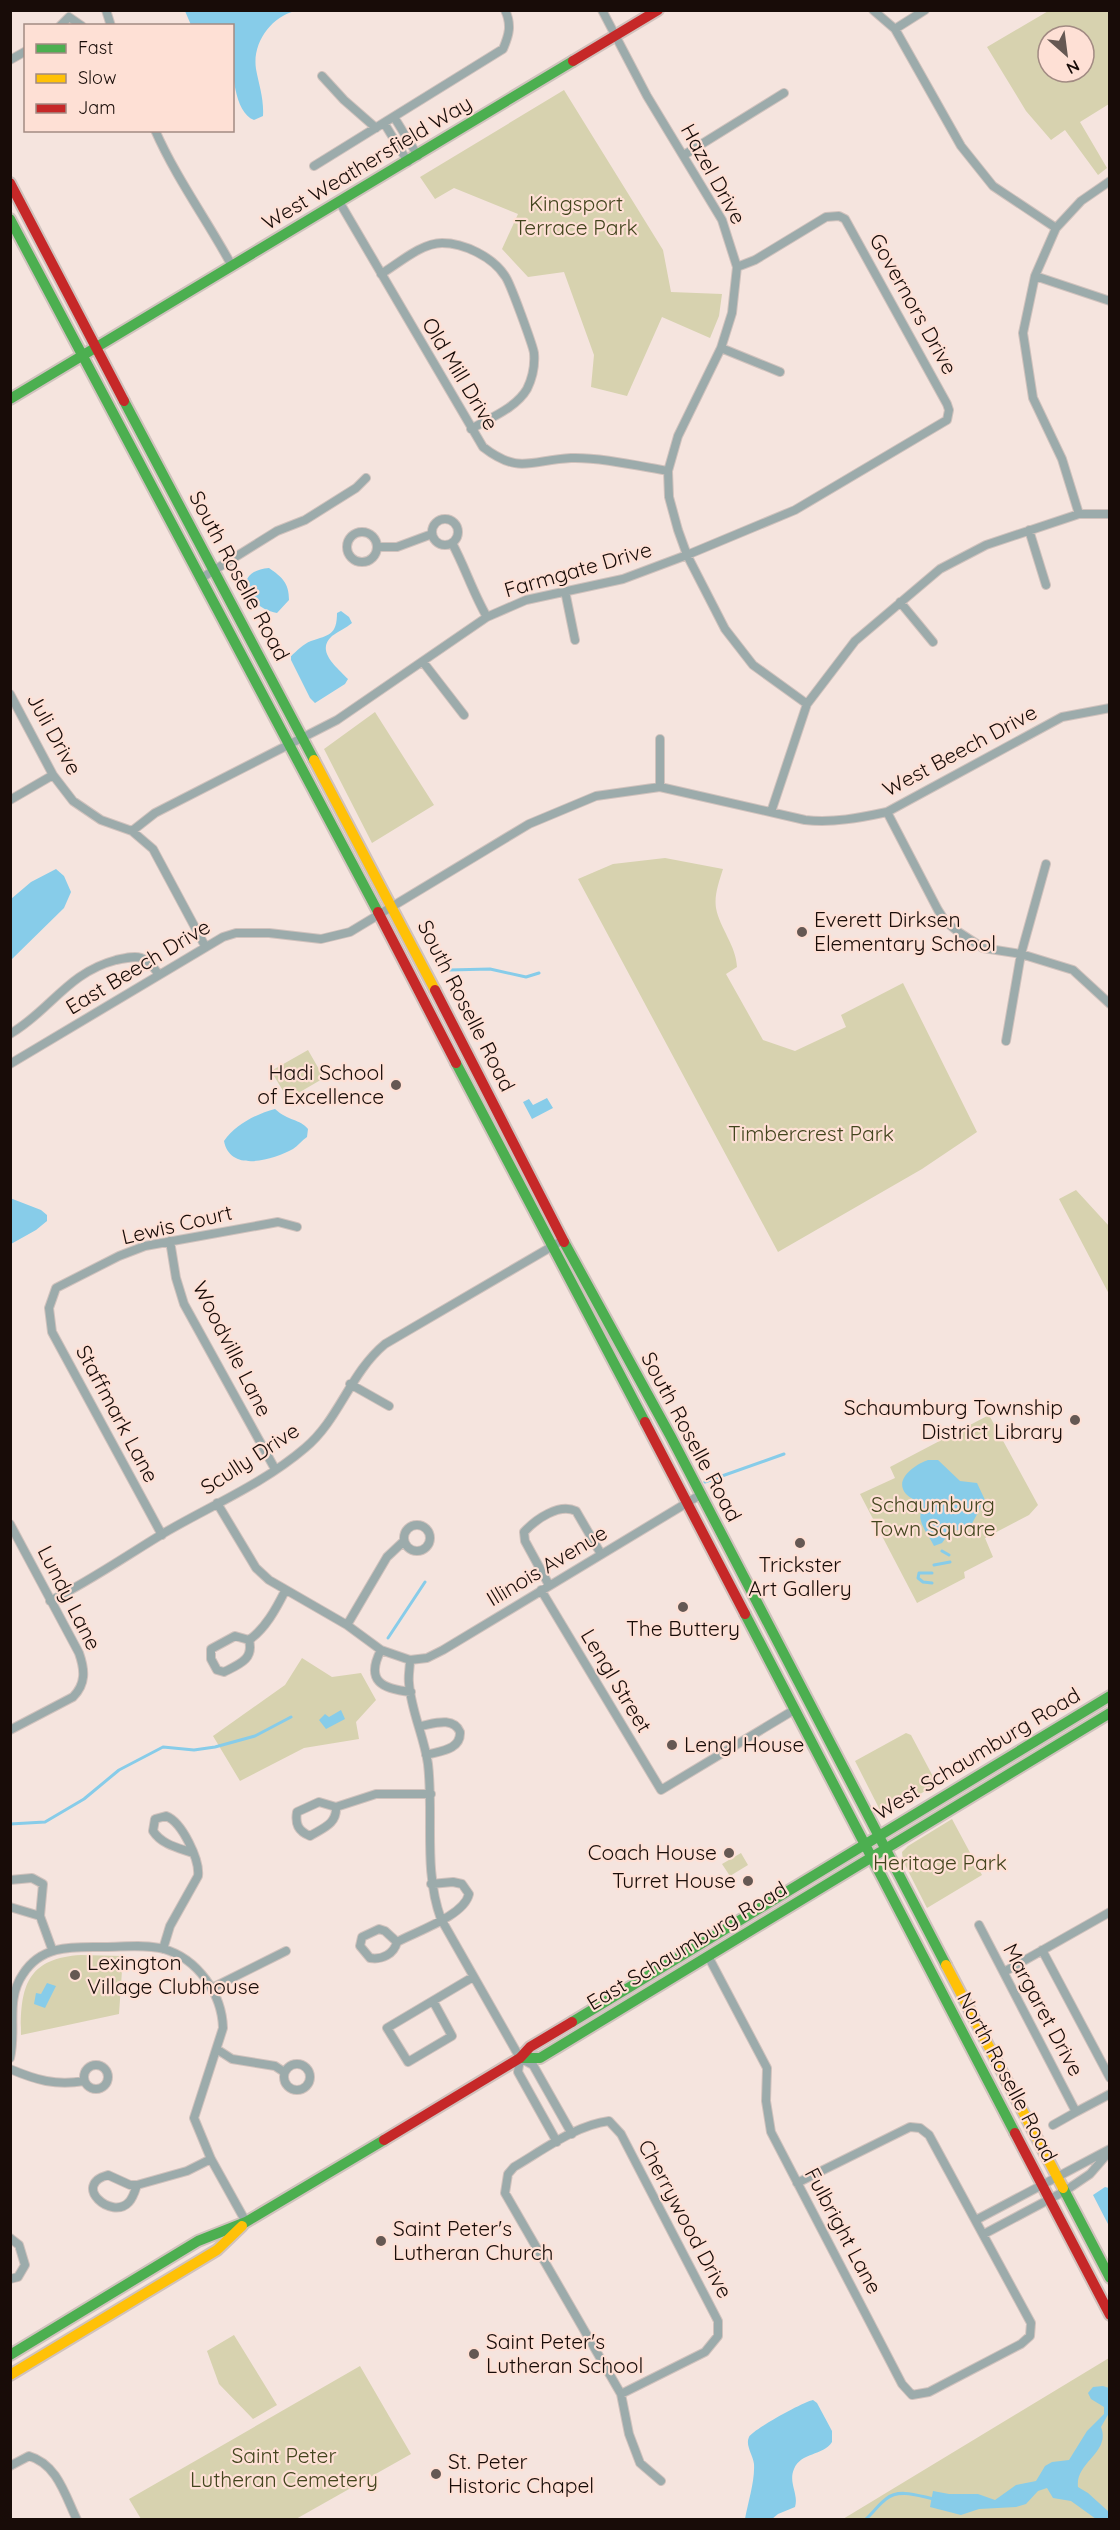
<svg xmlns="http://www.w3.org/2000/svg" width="1120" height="2530" viewBox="0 0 1120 2530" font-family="Quicksand,sans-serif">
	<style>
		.green { fill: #d7d2af; fill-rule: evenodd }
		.water { fill: #87cce9 }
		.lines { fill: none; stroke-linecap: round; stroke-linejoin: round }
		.stream { stroke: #87cce9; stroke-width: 3 }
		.street-casing { stroke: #d0c2bd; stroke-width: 10 }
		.fast-casing { stroke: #d0c2bd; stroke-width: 14 }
		.slow-casing { stroke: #d0c2bd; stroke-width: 14 }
		.jam-casing { stroke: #d0c2bd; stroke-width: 14 }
		.street { stroke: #9cabab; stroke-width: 8 }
		.fast { stroke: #4caf50; stroke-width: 10 }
		.slow { stroke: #ffc107; stroke-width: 10 }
		.jam { stroke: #c62828; stroke-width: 10 }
		.poi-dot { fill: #655853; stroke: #fee0d5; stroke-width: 2 }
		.labels { text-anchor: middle; stroke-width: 4.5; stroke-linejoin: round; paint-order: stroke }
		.street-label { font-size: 21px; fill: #180c08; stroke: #fee0d5 }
		.park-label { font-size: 21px; fill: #43451e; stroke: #fee0d5 }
		.poi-label { font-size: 21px; fill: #180c08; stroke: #fee0d5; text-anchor: start }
	</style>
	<rect width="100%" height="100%" fill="#f5e4de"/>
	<path class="green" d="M1050,10L1109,11V104L1080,122L1107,168L1098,175L1065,130L1051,140L1026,111L987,47ZM1048,36H1084V72H1048Z
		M564,90L663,250L671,292L722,294L719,316L710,338L662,317L627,396L591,387L594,355L564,272L528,277L502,249L518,214L454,188L435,199L420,177Z
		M375,712L434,805L372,843L324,749Z
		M665,858L723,869C719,882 714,895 716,908C720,929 736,945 737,967L726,974L763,1040L795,1051L846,1027L841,1015L903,983L977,1132L922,1169L778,1252L578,879L613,864Z
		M308,1050L324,1078L288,1099L271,1071Z
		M1076,1190L1109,1226V1294L1059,1199Z
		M989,1415L1038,1505L1029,1515L985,1538L993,1557L964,1572L965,1578L917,1603L860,1494L895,1478L890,1467Z
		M302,1658L332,1677L361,1673L376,1700L356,1722L359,1739L304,1748L240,1781L213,1736L285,1685Z
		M906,1733L911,1735L937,1784L883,1816L855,1761Z
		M952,1819L982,1875L927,1908L903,1861L902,1852L908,1846Z
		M741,1853L748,1865L730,1876L722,1864Z
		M81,1955L123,1956L119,2014L21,2035C20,1987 27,1958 81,1955Z
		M234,2335L277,2405L253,2419L219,2384L207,2351Z
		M1109,2358V2519H843Z
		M360,2366L411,2454L296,2519H141L129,2499Z"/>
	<path class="water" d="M185,11H295C271,17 252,43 256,69C259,85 264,99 263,116L254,120C229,110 232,49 232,26L191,25Z
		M269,568C282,577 289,583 289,600L277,613C249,609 228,572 269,568Z
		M341,611L349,617L352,623C346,628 339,631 332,636C315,651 337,667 348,679L345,684L315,703L310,698L291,660V656C297,651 303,644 311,641C329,635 337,635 337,613Z
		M56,869L64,876L71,892L64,908L11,960V899L31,882Z
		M547,1098L553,1108L532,1119L523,1102L529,1099L533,1105Z
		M275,1109C288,1121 300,1119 308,1129L307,1137C302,1140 298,1146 293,1149C273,1160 230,1173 224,1141C235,1125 256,1114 275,1109Z
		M10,1198L41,1210L47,1215V1221L36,1230L11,1244Z
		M928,1460H938L960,1481L977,1483L985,1500L970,1527L950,1532L942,1543L934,1546C930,1538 923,1529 921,1521C919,1516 922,1512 920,1507C917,1500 911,1499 906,1494C893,1479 916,1464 928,1460Z
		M341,1710L345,1719L326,1729L319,1720L325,1714L329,1717Z
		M47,1983L56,1986L45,2008L34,2004L36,1993L41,1994Z
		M1105,2187L1109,2188V2226L1093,2195Z
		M1103,2386L1109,2388V2413L1101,2427C1111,2453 1075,2462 1078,2487L1088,2493L1109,2512V2519H1096L1071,2501L1053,2498L1047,2488L1038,2491L1026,2504L1016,2507L979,2509L961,2515L930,2507L933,2491L949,2494H978L995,2500L1016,2485L1036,2481L1045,2466L1052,2462L1069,2460L1087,2431L1104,2414V2407L1091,2399L1088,2393L1093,2387Z
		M813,2400L817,2403L832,2431V2442C823,2456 801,2452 794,2469C788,2483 799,2494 795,2507L778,2514L772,2519H745C748,2502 755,2481 754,2464C753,2455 745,2445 749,2437C752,2430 803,2402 813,2400Z"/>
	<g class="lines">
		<path class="stream" d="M449,970L490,969L526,977L539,973
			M705,1482L784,1454
			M942,1551L949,1555
			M934,1565L950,1562
			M932,1573H919L918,1578L923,1582L932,1583
			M388,1638L425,1582
			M10,1824L45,1822L84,1799L119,1770L163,1747L194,1750L215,1747L255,1736L291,1717
			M865,2520C873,2513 878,2505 886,2499C899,2488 919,2496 934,2499"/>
		<g class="street-casing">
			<path id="street" d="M106,10L111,26
				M602,10L647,96L722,220L737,267L732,313L721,348L678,436L668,471L669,497L678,530L687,555L725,629L753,665L807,704
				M873,10L895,29L961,146L993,186L1056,228
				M60,26L69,17L82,26
				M895,29L925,10
				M10,60L26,51
				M322,76L344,100L376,128
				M394,117L418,156
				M384,123L408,162
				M155,130C176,178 207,220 232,266
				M684,155L784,93
				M314,166L503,49C509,35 512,25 505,10
				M340,203L483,447C519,475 531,460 571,458C599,457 639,466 668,471
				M381,274C398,264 421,243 442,243C464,243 493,257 505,276C510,282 533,346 534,353C535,365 532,379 527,389C516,408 490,418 471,429
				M1035,276L1110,301
				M721,348L780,372
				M1079,514L1062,459L1033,398L1023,333L1035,276L1056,228L1081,201L1110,181
				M432 532a13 13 0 1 1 26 0a13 13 0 1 1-26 0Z
				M1029,530L1046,585
				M347 547a15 15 0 1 1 30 0a15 15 0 1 1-30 0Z
				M452,543C465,567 473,593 487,617
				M377,547H397L432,534
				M200,579L277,531L305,520L356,488L366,478
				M565,591L575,640
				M900,602L933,642
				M423,662L464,715
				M10,694L53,775L73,801L101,820L132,831L153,849L205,946
				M660,739V787
				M10,800L53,775
				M771,812L807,704L855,641L940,569L986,545L1079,514H1110
				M887,812L938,910L945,921L957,931L983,948L1021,954L1073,970L1110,1004
				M132,831L155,813L337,720L487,617L526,600L623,579L687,555L795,510L947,420L949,410L947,404L845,219L839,216L826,217L755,260L737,267
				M10,1034C51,1010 67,973 116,960C139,955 145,954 159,975
				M1006,1041L1021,954L1046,864
				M10,1064L223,937L236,933H269L321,939L350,932L529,824L596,796L660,787L805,820C833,823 859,818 887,812L1062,717L1110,708
				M170,1241L176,1278L184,1304L275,1469
				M350,1384L389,1406
				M217,1503L256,1568L269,1580L347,1625L381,1650L410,1660C410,1668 408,1676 409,1683C411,1711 424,1736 428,1764C434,1815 423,1870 441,1919L520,2058L533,2065L572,2134
				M10,1524L79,1653C85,1670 86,1684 73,1697L10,1730
				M404 1538a13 13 0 1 1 26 0a13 13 0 1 1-26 0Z
				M162,1535L52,1332L49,1308L56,1288L119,1256L145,1246L278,1222L297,1227
				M549,1585L525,1541L524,1532C536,1519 559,1503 576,1511L601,1554
				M541,1590L661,1790L794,1710
				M50,1601C90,1581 126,1556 164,1533C210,1506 263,1484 305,1448C339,1420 350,1373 385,1344L563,1240
				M347,1625L387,1557L404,1541
				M235,1636L249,1640C254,1659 240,1664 224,1672L217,1670L211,1659V1649Z
				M249,1640C265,1629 276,1609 285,1591
				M381,1650C365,1681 382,1689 411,1692
				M410,1660L427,1658L443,1650L700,1495
				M420,1726C433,1724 453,1716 460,1732C461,1750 440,1751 426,1755
				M336,1807C337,1824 323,1828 310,1836C298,1831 295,1824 297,1812L319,1802L336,1807L376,1794H431
				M10,1880L32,1878L43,1884L40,1916L52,1949
				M10,1907L40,1916
				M979,1925L1076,2112L1110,2094
				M397,1942L385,1931L379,1929L362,1937L360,1946L370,1958C382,1960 394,1954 397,1942C417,1931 464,1916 469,1894L462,1884L453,1882L431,1884
				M163,1949L170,1926L198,1876C200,1860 182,1822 166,1816L155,1819L153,1831C162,1845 179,1848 193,1853
				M1042,1950L1110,2078
				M708,1956L767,2068L766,2101L771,2132L902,2384L912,2395L929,2392L1021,2344L1030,2336L1031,2323L929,2135L920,2128L910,2127L797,2183
				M1004,1972L1110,1912
				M212,1988L286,1951
				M433,2001L452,2036L408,2062L387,2028L473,1977
				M218,2050L232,2059L275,2066L284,2072
				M10,2058C17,2029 5,2000 23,1974C42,1944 74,1947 105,1947C123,1947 146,1944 164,1949C198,1959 222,1994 223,2028L194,2118L211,2159L246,2222
				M520,2058L518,2072L557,2142
				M284 2077a13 13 0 1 1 26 0a13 13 0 1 1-26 0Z
				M84 2077a12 12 0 1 1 24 0a12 12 0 1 1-24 0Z
				M10,2069C36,2080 56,2086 84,2081
				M1053,2125L1076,2112
				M108,2175L130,2185H137C135,2191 133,2198 129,2202C112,2221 71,2185 108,2175Z
				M137,2185L187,2171L211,2159
				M976,2220L1110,2149
				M984,2234L1065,2191L1090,2174L1110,2151
				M10,2238L19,2245L25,2265L18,2277L10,2279
				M621,2394L705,2352L718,2336V2321L621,2134L609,2121C576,2125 543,2150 514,2167L508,2174L505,2193L621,2394L629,2434L640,2463L661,2481
				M10,2466L29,2456C57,2464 65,2495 77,2520"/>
		</g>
		<g class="fast-casing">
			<path id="fast" d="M10,219L378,912
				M10,399L573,61
				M124,401L314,760
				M456,1063L645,1422
				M564,1242L671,1437L946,1965
				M745,1614L1015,2133
				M572,2022L1110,1696
				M520,2058H540L1110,1713
				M1063,2188L1110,2278
				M10,2355L198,2241L246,2222L384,2140"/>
		</g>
		<g class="slow-casing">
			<path id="slow" d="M314,760L435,990
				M946,1965L1063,2188
				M10,2375L217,2250L242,2226"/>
		</g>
		<g class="jam-casing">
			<path id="jam" d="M573,61L658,10
				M10,183L124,401
				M378,912L456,1063
				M435,990L564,1242
				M645,1422L745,1614
				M1015,2133L1110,2315
				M384,2140L520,2058L530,2047L572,2022"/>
		</g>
		<use href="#street" class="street"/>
		<use href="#fast" class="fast"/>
		<use href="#slow" class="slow"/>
		<use href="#jam" class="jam"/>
	</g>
	<g class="poi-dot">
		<circle cx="802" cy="932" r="6"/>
		<circle cx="396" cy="1085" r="6"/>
		<circle cx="1075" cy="1420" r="6"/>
		<circle cx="800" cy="1543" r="6"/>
		<circle cx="683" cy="1607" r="6"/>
		<circle cx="672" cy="1745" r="6"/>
		<circle cx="729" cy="1853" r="6"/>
		<circle cx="748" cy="1881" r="6"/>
		<circle cx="75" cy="1975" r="6"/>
		<circle cx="381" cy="2241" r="6"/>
		<circle cx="474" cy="2354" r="6"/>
		<circle cx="436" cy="2474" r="6"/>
	</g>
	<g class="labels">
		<g class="street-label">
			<text transform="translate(367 163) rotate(-31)" y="7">West Weathersfield Way</text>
			<text transform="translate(713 174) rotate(61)" y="7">Hazel Drive</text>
			<text transform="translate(913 304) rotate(61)" y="7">Governors Drive</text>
			<text transform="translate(460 374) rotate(59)" y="7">Old Mill Drive</text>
			<text transform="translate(578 570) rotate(-16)" y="7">Farmgate Drive</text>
			<text transform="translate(239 576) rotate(62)" y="7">South Roselle Road</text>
			<text transform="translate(54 734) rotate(61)" y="7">Juli Drive</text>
			<text transform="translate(960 751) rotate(-28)" y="7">West Beech Drive</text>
			<text transform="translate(138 967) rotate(-31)" y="7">East Beech Drive</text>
			<text transform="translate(466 1006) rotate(63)" y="7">South Roselle Road</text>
			<text transform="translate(177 1225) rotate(-13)" y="7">Lewis Court</text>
			<text transform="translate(232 1349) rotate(63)" y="7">Woodville Lane</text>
			<text transform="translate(117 1414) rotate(62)" y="7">Staffmark Lane</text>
			<text transform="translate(691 1437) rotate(62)" y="7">South Roselle Road</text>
			<text transform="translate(250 1459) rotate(-33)" y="7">Scully Drive</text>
			<text transform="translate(547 1566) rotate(-31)" y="7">Illinois Avenue</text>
			<text transform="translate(69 1598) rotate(63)" y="7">Lundy Lane</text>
			<text transform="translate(616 1681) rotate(59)" y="7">Lengl Street</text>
			<text transform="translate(977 1754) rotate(-31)" y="7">West Schaumburg Road</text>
			<text transform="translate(687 1946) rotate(-31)" y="7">East Schaumburg Road</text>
			<text transform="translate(1043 2010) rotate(62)" y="7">Margaret Drive</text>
			<text transform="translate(1007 2077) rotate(62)" y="7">North Roselle Road</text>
			<text transform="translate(685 2219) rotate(62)" y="7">Cherrywood Drive</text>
			<text transform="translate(843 2231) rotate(62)" y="7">Fulbright Lane</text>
		</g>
		<g class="park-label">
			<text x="576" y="211">Kingsport<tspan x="576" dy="24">Terrace Park</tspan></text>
			<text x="811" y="1141">Timbercrest Park</text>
			<text x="933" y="1512">Schaumburg<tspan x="933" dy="24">Town Square</tspan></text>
			<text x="940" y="1870">Heritage Park</text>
			<text x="284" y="2463">Saint Peter<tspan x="284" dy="24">Lutheran Cemetery</tspan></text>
		</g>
		<g class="poi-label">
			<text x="814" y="927">Everett Dirksen<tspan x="814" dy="24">Elementary School</tspan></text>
			<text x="384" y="1080" text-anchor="end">Hadi School<tspan x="384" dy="24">of Excellence</tspan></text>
			<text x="1063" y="1415" text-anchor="end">Schaumburg Township<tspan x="1063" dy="24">District Library</tspan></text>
			<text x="800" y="1572" text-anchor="middle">Trickster<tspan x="800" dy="24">Art Gallery</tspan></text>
			<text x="683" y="1636" text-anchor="middle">The Buttery</text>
			<text x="684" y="1752">Lengl House</text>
			<text x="717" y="1860" text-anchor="end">Coach House</text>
			<text x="736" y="1888" text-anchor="end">Turret House</text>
			<text x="87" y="1970">Lexington<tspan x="87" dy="24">Village Clubhouse</tspan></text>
			<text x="393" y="2236">Saint Peter's<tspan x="393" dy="24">Lutheran Church</tspan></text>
			<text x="486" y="2349">Saint Peter's<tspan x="486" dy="24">Lutheran School</tspan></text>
			<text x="448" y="2469">St. Peter<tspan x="448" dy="24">Historic Chapel</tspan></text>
		</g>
	</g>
	<rect width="1120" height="2530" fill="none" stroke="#180c08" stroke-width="24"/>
	<rect x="24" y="24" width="210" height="108" fill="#fee0d5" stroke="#a28b83" stroke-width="1.5"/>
	<rect x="36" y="44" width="30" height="9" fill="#4caf50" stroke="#a28b83" stroke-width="1.5"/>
	<text x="78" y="54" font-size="18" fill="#180c08">Fast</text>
	<rect x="36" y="74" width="30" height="9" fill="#ffc107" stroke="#a28b83" stroke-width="1.5"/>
	<text x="78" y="84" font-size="18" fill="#180c08">Slow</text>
	<rect x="36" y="104" width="30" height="9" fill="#c62828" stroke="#a28b83" stroke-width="1.5"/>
	<text x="78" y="114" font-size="18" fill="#180c08">Jam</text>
	<g transform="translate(1066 54) rotate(152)"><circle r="28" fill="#fee0d5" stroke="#a28b83" stroke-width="1.5"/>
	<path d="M0-4.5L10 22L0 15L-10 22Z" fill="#655853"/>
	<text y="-9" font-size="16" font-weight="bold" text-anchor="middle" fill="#180c08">N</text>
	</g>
</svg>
